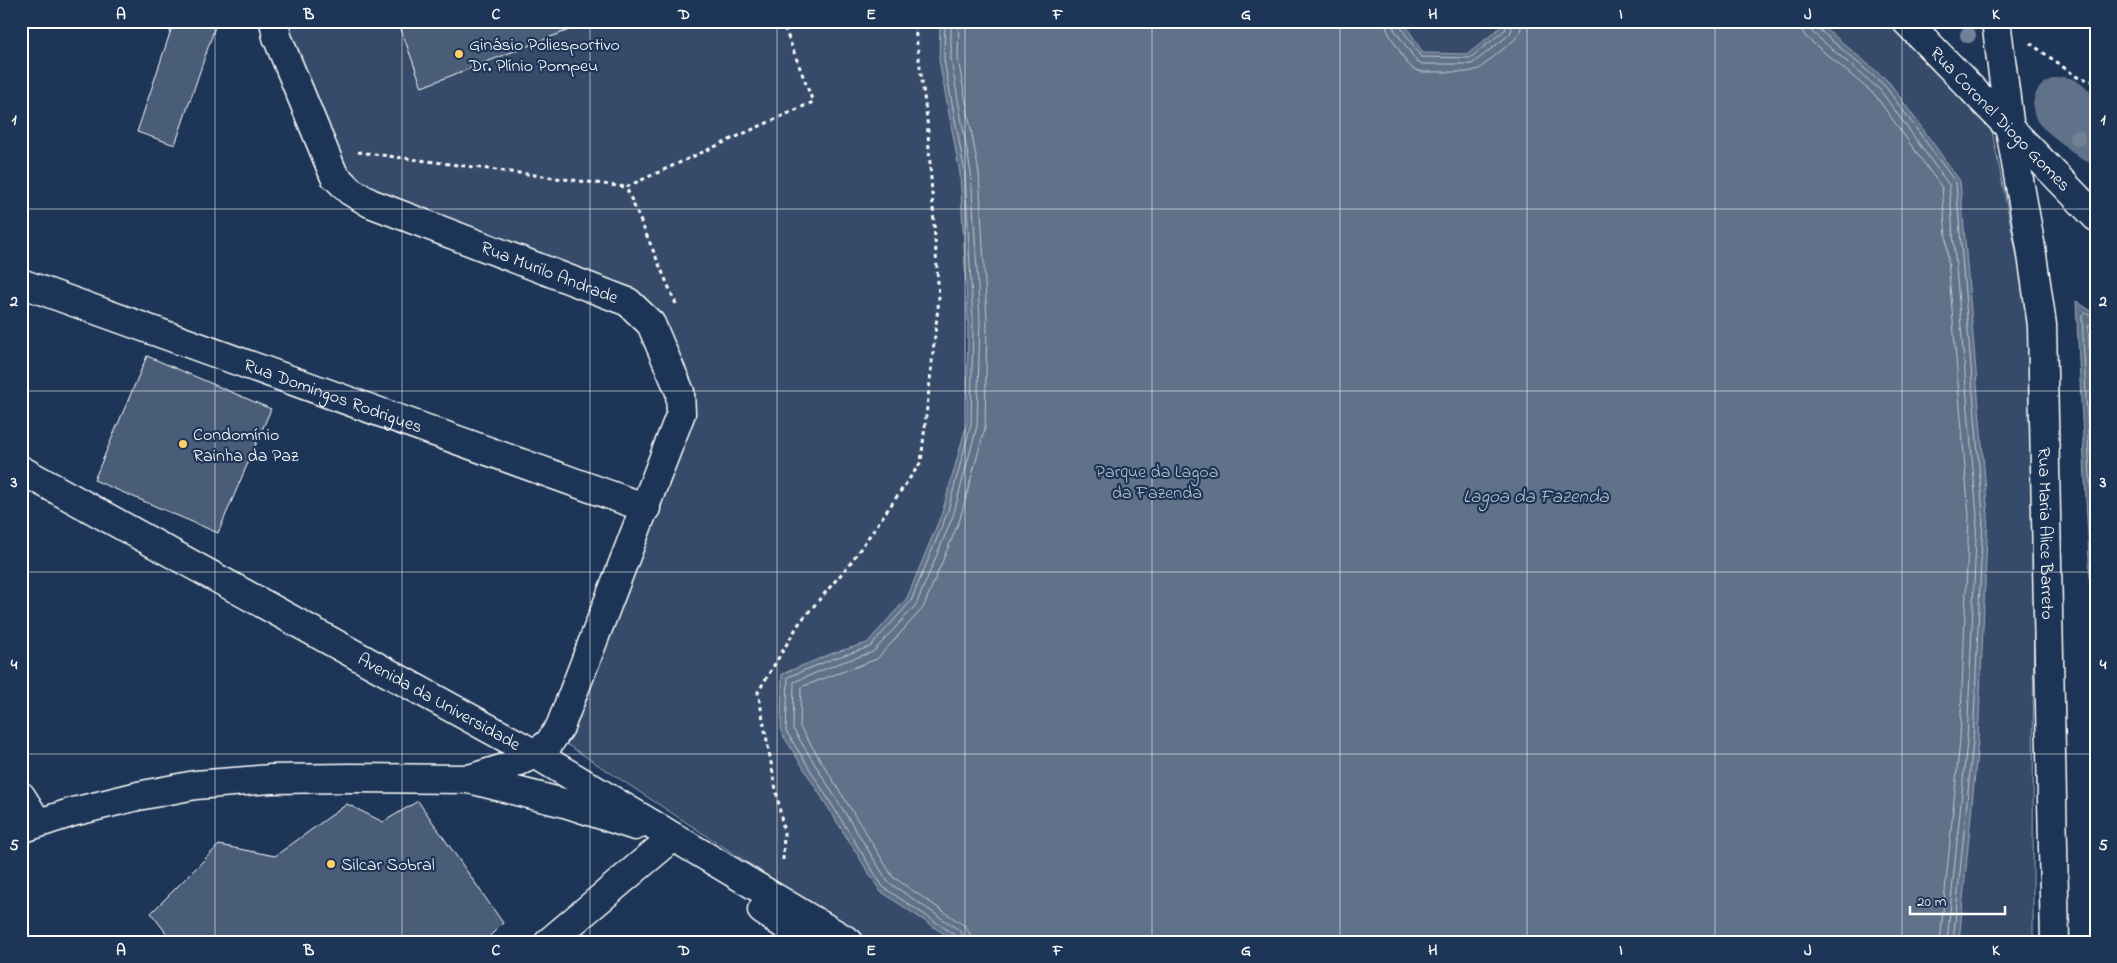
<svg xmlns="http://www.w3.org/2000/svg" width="2117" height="963" viewBox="0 0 2117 963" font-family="'Indie Flower',sans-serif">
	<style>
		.green { fill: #364b69; stroke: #9aa5b4 }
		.water { fill: #617289; stroke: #a0aab8 }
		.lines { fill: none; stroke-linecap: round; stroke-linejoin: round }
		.shore { stroke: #c0c7d0; stroke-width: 1 }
		.river { stroke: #617289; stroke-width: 58 }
		.building { fill: #4a5d79; stroke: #fff }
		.minor-casing { stroke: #fff; stroke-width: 31 }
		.major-casing { stroke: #fff; stroke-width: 31 }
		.path { stroke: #fff; stroke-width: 3; stroke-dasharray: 4 4; stroke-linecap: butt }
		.minor { stroke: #1d3557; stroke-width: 28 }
		.major { stroke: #1d3557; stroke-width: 28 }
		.tree { fill: #738196 }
		.grid { fill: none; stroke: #fff; stroke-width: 1; stroke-opacity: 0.55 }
		.poi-dot { fill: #ffd166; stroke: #1d3557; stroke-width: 2 }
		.labels { text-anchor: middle; stroke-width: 4.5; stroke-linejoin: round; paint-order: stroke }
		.poi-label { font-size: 18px; fill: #fff; stroke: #1d3557; text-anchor: start }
		.street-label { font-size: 18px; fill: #fff; stroke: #1d3557 }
		.park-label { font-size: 18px; fill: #b9c0ca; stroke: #1d3557 }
		.water-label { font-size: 19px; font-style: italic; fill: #b8c0ca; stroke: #1d3557 }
		.neatline { fill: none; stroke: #fff; stroke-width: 2 }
		.grid-label { font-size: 16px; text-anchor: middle; font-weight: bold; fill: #fff }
	</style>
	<rect width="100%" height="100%" fill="#1d3557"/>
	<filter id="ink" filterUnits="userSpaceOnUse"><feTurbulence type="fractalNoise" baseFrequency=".02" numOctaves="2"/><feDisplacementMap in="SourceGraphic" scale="10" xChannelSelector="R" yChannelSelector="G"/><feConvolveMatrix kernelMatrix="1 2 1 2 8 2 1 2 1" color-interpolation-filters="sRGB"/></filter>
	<g filter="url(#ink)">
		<path class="green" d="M280,21H1890L1991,126L2034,342L2033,942H869L557,738L682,414L654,322L336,175Z"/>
		<path class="water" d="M940,21H1403L1423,53L1468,54L1502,26L1504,21H1817L1889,82L1960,181L1988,515L1978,741L1959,942H956L880,891L781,732L782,674L833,653L867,643L907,598L942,513L967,423L968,321L960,173L939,60Z
			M2076,301L2096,314V696Z"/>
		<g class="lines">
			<path class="shore" d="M945,21L944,60L965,173L973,321L971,424L947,514L911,601L870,647L835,658L788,677L786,731L883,887L955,935L958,942
				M951,21V60L971,173L980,320L977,426L953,516L916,605L873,652L837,664L794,682L793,729L888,882L959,930L963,935L964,942
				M959,21L958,59L979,173L987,320L985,428L960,519L923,608L877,659L801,687L800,727L893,877L965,926L970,934L971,942
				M1385,21L1388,32L1407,63L1413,69L1422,72H1467L1479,69L1514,40L1520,33L1522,21
				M1393,21L1394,29L1417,62L1423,64H1472L1510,34L1514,21
				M1399,21L1400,26L1421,57L1470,58L1505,30L1508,21
				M1800,21L1801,29L1806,37L1875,95L1942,188L1969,516L1960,740L1940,942
				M1808,21L1812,32L1880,90L1949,185L1977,516L1967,741L1947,942
				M1814,21L1816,27L1885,86L1956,183L1983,515L1973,741L1953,942
				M2096,318L2085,313L2082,315L2096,596
				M2096,324H2090L2088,326L2096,472"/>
			<path class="river" d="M2062,106L2096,134"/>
		</g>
		<path class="building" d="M174,21H217L175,145L137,132Z
			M398,21H592L422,87Z
			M147,356L271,409L218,533L94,480Z
			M418,801L503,923L484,942H173L151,913L219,845L275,856L347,804L383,822Z"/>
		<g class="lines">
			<g class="minor-casing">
				<g id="minor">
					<path id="s1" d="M274,21L277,37L334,175L350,191L370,203L628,302L651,324L680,392L681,413L560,727L549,743L535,754"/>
					<path id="s2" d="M1906,21L2096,217"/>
					<path id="s3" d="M1996,21L2010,129L2031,248L2042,325L2055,942"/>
					<path id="s4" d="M21,283L646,508"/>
					<path d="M21,796L38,823"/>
					<path d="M549,942L665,844"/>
				</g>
			</g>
			<g class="major-casing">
				<g id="major">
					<path id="s5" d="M21,470L535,754L849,942"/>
					<path d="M469,779L504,768L535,754"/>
					<path d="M21,829L73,812L138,796L195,785L271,779L350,778L469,779L568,804L635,826"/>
					<path d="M762,910L810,942"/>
				</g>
			</g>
			<path class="path" d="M2030,43L2077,77L2096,82
				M358,152L626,187
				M676,304L626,187L813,102L782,21
				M783,860L784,833L758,692L800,622L849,565L921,462L939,298L927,119L914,21"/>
			<use href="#minor" class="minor"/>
			<use href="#major" class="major"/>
		</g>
		<g class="tree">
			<circle cx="1968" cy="35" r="8"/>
			<circle cx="2077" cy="138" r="8"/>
		</g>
	</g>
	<path class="grid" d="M215,21V942M402,21V942M590,21V942M777,21V942M965,21V942M1152,21V942M1340,21V942M1527,21V942M1715,21V942M1902,21V942M21,209H2096M21,391H2096M21,572H2096M21,754H2096"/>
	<g class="poi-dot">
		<circle cx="459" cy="54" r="5"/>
		<circle cx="183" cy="444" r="5"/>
		<circle cx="331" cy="864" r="5"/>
	</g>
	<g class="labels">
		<g class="poi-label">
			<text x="469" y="50">Ginásio Poliesportivo<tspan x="469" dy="21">Dr. Plínio Pompeu</tspan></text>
			<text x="193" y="440">Condomínio<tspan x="193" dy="21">Rainha da Paz</tspan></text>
			<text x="341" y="870">Silcar Sobral</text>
		</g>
		<g class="street-label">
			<text dy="6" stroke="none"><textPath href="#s2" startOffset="136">Rua Coronel Diogo Gomes</textPath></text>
			<text dy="6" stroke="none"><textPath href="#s1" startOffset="404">Rua Murilo Andrade</textPath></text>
			<text dy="6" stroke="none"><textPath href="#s4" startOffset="332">Rua Domingos Rodrigues</textPath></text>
			<text dy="6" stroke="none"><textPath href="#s3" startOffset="516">Rua Maria Alice Barreto</textPath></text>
			<text dy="6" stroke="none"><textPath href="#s5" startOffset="478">Avenida da Universidade</textPath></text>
		</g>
		<g class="park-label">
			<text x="1157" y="477">Parque da Lagoa<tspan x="1157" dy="21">da Fazenda</tspan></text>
		</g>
		<g class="water-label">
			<text x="1536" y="502">Lagoa da Fazenda</text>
		</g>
	</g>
	<rect width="2117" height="963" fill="none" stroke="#1d3557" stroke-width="55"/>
	<path d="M1910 906v8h95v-8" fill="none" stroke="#ffffff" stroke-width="2.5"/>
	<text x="1917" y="906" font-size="15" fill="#ffffff" stroke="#1d3557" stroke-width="4" paint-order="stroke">20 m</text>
	<rect x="28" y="28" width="2062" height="908" class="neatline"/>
	<g class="grid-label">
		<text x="121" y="19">A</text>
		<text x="309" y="19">B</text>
		<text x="496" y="19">C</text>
		<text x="684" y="19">D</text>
		<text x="871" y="19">E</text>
		<text x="1058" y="19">F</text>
		<text x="1246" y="19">G</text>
		<text x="1433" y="19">H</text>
		<text x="1621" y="19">I</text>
		<text x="1808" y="19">J</text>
		<text x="1996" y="19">K</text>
		<text x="14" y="124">1</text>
		<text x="2103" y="124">1</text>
		<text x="14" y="306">2</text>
		<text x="2103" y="306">2</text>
		<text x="14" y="487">3</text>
		<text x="2103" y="487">3</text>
		<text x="14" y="669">4</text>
		<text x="2103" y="669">4</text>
		<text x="14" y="850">5</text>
		<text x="2103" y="850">5</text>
		<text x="121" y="955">A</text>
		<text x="309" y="955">B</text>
		<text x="496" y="955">C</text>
		<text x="684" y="955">D</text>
		<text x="871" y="955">E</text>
		<text x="1058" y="955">F</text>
		<text x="1246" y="955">G</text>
		<text x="1433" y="955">H</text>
		<text x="1621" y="955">I</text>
		<text x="1808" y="955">J</text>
		<text x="1996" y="955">K</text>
	</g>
</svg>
